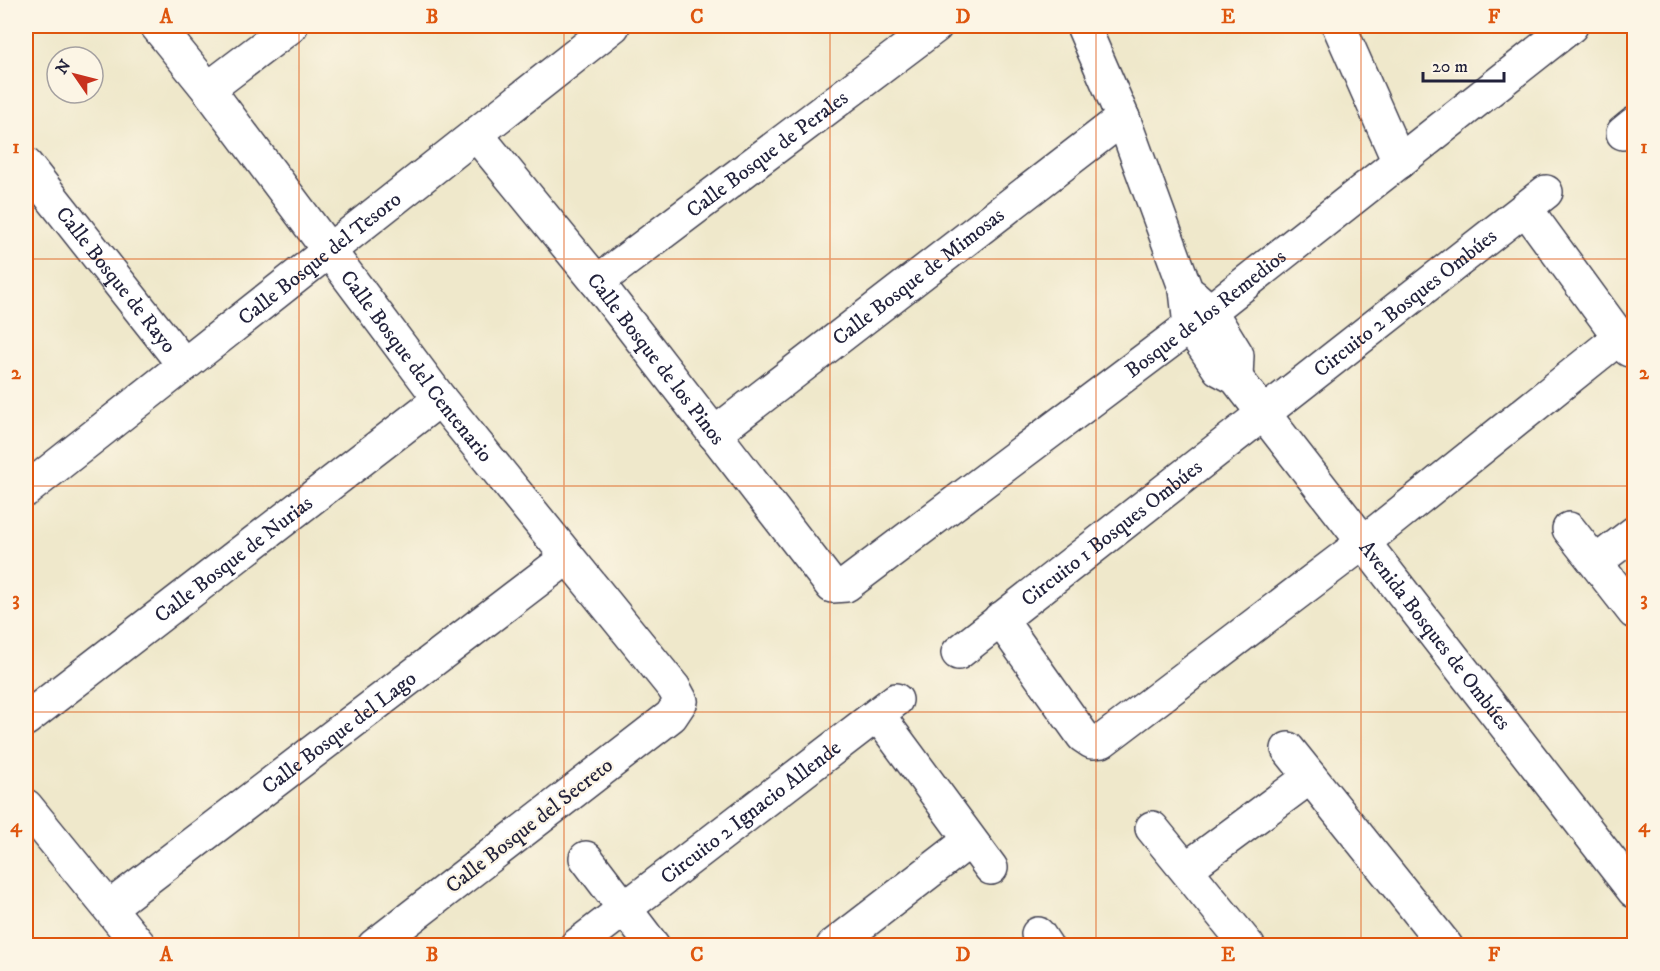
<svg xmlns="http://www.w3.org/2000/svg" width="1660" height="971" viewBox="0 0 1660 971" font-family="'IM FELL DW Pica',serif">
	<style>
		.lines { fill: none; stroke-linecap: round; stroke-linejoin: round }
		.minor-casing { stroke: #414051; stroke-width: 36 }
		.minor { stroke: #fff; stroke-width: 33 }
		.grid { fill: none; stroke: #de560e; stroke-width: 1.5; stroke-opacity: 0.55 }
		.labels { text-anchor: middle; stroke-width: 4.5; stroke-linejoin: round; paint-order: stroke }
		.street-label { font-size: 21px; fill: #22223b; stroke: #fcf5e5 }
		.neatline { fill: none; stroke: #de560e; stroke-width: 2 }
		.grid-label { font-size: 20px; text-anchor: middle; font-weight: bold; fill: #de560e }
	</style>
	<rect width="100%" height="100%" fill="#fcf5e5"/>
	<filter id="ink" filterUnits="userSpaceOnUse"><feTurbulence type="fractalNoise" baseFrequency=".0167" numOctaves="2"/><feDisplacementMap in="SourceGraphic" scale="12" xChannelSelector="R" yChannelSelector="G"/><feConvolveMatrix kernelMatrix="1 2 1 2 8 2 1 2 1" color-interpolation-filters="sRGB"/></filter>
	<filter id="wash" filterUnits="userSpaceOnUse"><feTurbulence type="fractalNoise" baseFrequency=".008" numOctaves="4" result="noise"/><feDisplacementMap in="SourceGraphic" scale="24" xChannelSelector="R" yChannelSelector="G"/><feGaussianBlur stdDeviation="1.35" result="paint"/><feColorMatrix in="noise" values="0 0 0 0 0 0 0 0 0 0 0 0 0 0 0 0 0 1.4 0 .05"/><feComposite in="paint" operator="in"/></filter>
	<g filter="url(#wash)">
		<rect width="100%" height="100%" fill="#efe8cb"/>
	</g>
	<g filter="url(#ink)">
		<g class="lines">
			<g class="minor-casing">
				<g id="minor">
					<path id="s1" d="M157,26L208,89L440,399L674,688L681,701L671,716L374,946"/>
					<path id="s2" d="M1083,26L1123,118L1186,290L1190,326L1219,369L1236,378L1634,891"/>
					<path d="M1339,26L1399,162"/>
					<path d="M208,89L291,26"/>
					<path d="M1623,133L1634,124"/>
					<path id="s3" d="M476,134L597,282L832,586L846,585L1210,311L1571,26"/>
					<path id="s4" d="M26,165L184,365"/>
					<path d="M1526,209L1629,350"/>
					<path id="s5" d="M597,282L936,26"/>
					<path d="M1193,296L1210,311L1237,355L1236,378"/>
					<path id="s6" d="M714,434L1123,118"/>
					<path id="s7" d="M26,490L613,26"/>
					<path d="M1569,529L1634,612"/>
					<path d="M1596,562L1634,533"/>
					<path d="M1000,619L1083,736L1092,742L1102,741L1364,542L1620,337"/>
					<path id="s8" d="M958,653L1546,192"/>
					<path d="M878,715L991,868"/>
					<path id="s9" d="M26,719L440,399"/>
					<path d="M1288,749L1446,946"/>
					<path d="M26,806L140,946"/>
					<path d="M1152,828L1248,946"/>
					<path d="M586,858L653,946"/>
					<path d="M1186,869L1310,777"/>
					<path id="s10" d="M110,907L568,557"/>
					<path d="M1038,934L1046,946"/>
					<path id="s11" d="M576,946L896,700"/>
					<path d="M833,946L969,841"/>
				</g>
			</g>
			<use href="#minor" class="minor"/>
		</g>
	</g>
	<path class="grid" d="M299,26V946M564,26V946M830,26V946M1096,26V946M1361,26V946M26,259H1634M26,486H1634M26,712H1634"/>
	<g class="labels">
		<g class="street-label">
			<text dy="7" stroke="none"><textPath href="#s5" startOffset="213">Calle Bosque de Perales</textPath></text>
			<text dy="7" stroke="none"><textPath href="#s7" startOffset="374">Calle Bosque del Tesoro</textPath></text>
			<text dy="7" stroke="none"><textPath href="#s6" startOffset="258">Calle Bosque de Mimosas</textPath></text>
			<text dy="7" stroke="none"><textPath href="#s4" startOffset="146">Calle Bosque de Rayo</textPath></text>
			<text dy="7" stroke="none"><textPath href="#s8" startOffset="568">Circuito 2 Bosques Ombúes</textPath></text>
			<text dy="7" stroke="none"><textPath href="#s3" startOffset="1040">Bosque de los Remedios</textPath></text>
			<text dy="7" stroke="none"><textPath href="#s3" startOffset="288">Calle Bosque de los Pinos</textPath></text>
			<text dy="7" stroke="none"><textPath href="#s1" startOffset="428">Calle Bosque del Centenario</textPath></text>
			<text dy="7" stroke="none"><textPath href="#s8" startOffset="195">Circuito 1 Bosques Ombúes</textPath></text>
			<text dy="7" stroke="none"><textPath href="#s9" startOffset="262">Calle Bosque de Nurias</textPath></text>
			<text dy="7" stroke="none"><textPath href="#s2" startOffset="716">Avenida Bosques de Ombúes</textPath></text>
			<text dy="7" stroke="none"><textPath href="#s10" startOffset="288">Calle Bosque del Lago</textPath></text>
			<text dy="7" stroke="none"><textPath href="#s11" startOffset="220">Circuito 2 Ignacio Allende</textPath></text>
			<text transform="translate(529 825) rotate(-38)" y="7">Calle Bosque del Secreto</text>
		</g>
	</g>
	<rect width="1660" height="971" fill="none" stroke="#fcf5e5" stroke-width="66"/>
	<g transform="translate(75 75) rotate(305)"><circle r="28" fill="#fcf5e5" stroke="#a5a1a1" stroke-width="1.5"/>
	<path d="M0-4.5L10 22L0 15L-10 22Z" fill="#c8321e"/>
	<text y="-9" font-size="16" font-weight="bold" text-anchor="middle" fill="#22223b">N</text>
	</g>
	<path d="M1423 72v9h81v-9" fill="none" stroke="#22223b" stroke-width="3"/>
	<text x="1432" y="72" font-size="18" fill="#22223b" stroke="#fcf5e5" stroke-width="4.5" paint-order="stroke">20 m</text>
	<rect x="33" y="33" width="1594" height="905" class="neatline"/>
	<g class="grid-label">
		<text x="166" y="23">A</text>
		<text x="432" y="23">B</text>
		<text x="697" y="23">C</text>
		<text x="963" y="23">D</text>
		<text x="1228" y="23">E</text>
		<text x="1494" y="23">F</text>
		<text x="16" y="153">1</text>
		<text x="1644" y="153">1</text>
		<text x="16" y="379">2</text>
		<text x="1644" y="379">2</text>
		<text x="16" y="605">3</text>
		<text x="1644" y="605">3</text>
		<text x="16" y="832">4</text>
		<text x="1644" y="832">4</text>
		<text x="166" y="961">A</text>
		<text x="432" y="961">B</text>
		<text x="697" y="961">C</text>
		<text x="963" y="961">D</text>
		<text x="1228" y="961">E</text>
		<text x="1494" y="961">F</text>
	</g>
</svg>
